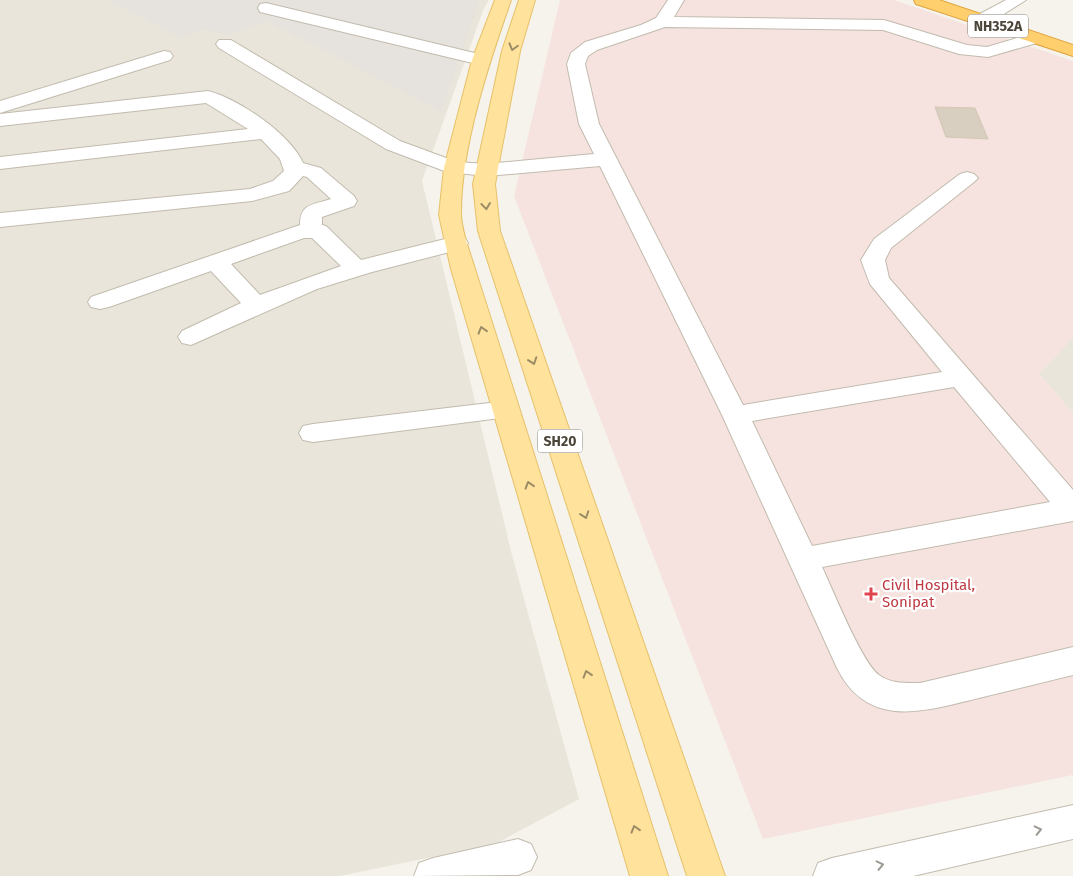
<svg xmlns="http://www.w3.org/2000/svg" width="1073" height="876" viewBox="0 0 1073 876" font-family="'Fira Sans',sans-serif">
	<style>
		.residential { fill: #eae5da }
		.industrial { fill: #e6e2dd }
		.medical { fill: #f6e3e0 }
		.building { fill: #d8cfc1; stroke: #d3c7b4 }
		.lines { fill: none; stroke-linecap: round; stroke-linejoin: round }
		.minor-casing { stroke: #c2bbae; stroke-width: 2 }
		.major-casing { stroke: #e6c16a; stroke-width: 2 }
		.highway-casing { stroke: #e0a43c; stroke-width: 2 }
		.minor { fill: #fff; fill-rule: evenodd }
		.major { fill: #ffe39c; fill-rule: evenodd }
		.highway { fill: #ffcf6e; fill-rule: evenodd }
		.oneway { stroke: #9c8c66 }
		.oneway2 { stroke: #9c9892 }
		.health-dot { fill: #e0444e; stroke: #fff; stroke-width: 2 }
		.labels { text-anchor: middle; stroke-width: 4.5; stroke-linejoin: round; paint-order: stroke }
		.shield { fill: #fff; stroke: #817c74; stroke-width: 1 }
		.shield-label { font-size: 14px; font-weight: bold; fill: #4b4439 }
		.health-label { font-size: 15px; fill: #be3a42; stroke: #fff; text-anchor: start }
	</style>
	<rect width="100%" height="100%" fill="#f6f3ec"/>
	<path class="residential" d="M0,0H489L484,8L422,181L512,555L579,799L495,844L340,876H0Z
		M1073,337V413L1039,374Z"/>
	<path class="industrial" d="M107,0H480L441,111L267,21L228,35L205,29L182,38Z"/>
	<path class="medical" d="M560,0H894L1073,61V337L1039,374L1073,413V775L763,839L514,196Z"/>
	<path class="building" d="M935,107L975,108L988,139L946,137Z"/>
	<g class="lines">
		<g class="minor-casing">
			<path id="minor" d="M668,0H684L674,17L884,20L967,45L987,47L1034,33L1040,34L1043,38L1040,42L988,57L959,54L883,30L665,27L597,50L588,56L585,64L599,124L743,405L942,372L870,284L861,260L874,239L960,174L967,172L974,174L978,178L974,182L891,248L885,260L889,278L1073,490V521L822,567C833,590 862,663 879,675C891,684 906,683 920,683L1073,647V675C1043,682 1013,690 983,697C928,710 869,732 837,668L722,415L600,166L487,176L447,172L386,149L219,48L216,44L219,40H231L400,141L457,162L487,164L594,154L579,124L567,64L571,53L585,42L641,25L656,18ZM954,387L1050,502L812,546L752,421Z
				M1006,0H1026L988,24H976L973,20L976,16Z
				M266,3L487,56L490,60L487,64L481,65L260,12L258,8L260,4Z
				M164,51L170,52L173,56L170,60L0,113V101Z
				M208,91C239,99 290,134 303,163L321,168L354,196L357,201L354,206L322,217V225L326,226L361,260L457,236L465,238L468,243L465,248L372,272L317,289L191,345L182,343L178,337L182,331L241,303L211,271L109,307L100,309L91,307L88,302L91,297L300,225C300,203 313,205 331,199L307,177L303,176L289,191L252,201L0,227V213L250,189L273,181L284,171L280,159L261,139L0,169V157L248,129L206,103L0,126V114ZM304,238H312L341,266L260,295L231,264Z
				M506,401L515,404L519,410L515,416L313,442L303,440L299,433L303,426L313,424Z
				M1073,805V839L913,876H813L818,863L832,858Z
				M518,839L531,844L537,857L531,870L518,875L414,876L419,863L433,858Z"/>
		</g>
		<g class="major-casing">
			<path id="major" d="M495,0H511C489,63 461,146 461,213C461,231 470,252 475,269L668,876H630L451,269L439,215L444,168L472,60Z
				M519,0H535L520,51L495,184L500,231L725,876H687L478,231L473,184L502,51Z"/>
		</g>
		<g class="highway-casing">
			<path id="highway" d="M914,0H939L1073,45V56L916,4Z"/>
		</g>
		<use href="#minor" class="minor"/>
		<use href="#major" class="major"/>
		<use href="#highway" class="highway"/>
	</g>
	<defs><path id="oneway-chevron" d="M-2-3.5L2.5 0L-2 3.5" fill="none" stroke-width="1.6" stroke-linecap="round" stroke-linejoin="round" transform="scale(1.25)"/></defs>
	<g class="oneway">
		<use href="#oneway-chevron" transform="translate(513 47) rotate(106)"/>
		<use href="#oneway-chevron" transform="translate(486 206) rotate(83)"/>
		<use href="#oneway-chevron" transform="translate(482 330) rotate(-107)"/>
		<use href="#oneway-chevron" transform="translate(533 361) rotate(71)"/>
		<use href="#oneway-chevron" transform="translate(529 485) rotate(-107)"/>
		<use href="#oneway-chevron" transform="translate(585 515) rotate(71)"/>
		<use href="#oneway-chevron" transform="translate(587 674) rotate(-107)"/>
		<use href="#oneway-chevron" transform="translate(635 829) rotate(-107)"/>
	</g>
	<g class="oneway2">
		<use href="#oneway-chevron" transform="translate(1038 830) rotate(-13)"/>
		<use href="#oneway-chevron" transform="translate(880 865) rotate(-13)"/>
	</g>
	<path class="health-dot" d="M868.5 586.5h5v5h5v5h-5v5h-5v-5h-5v-5h5z"/>
	<g class="labels">
		<g class="shield">
			<rect x="968" y="14.5" width="60" height="23" rx="4"/>
			<rect x="537.5" y="429.5" width="45" height="23" rx="4"/>
		</g>
		<g class="shield-label">
			<text x="998" y="31">NH352A</text>
			<text x="560" y="446">SH20</text>
		</g>
		<g class="health-label">
			<text x="882" y="590">Civil Hospital,<tspan x="882" dy="17">Sonipat</tspan></text>
		</g>
	</g>
</svg>
